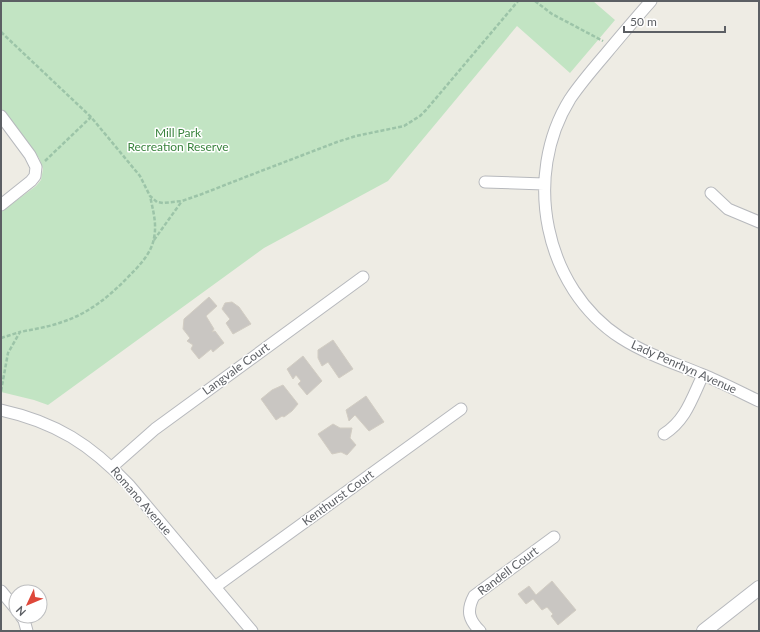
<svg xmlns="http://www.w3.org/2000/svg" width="760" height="632" viewBox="0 0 760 632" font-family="Lato,sans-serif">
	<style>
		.green { fill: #c2e4c3 }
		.building { fill: #c9c6c2; stroke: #d2cdc3 }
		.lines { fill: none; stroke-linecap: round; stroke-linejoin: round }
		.minor-casing { stroke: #b7b9bd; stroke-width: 13 }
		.tertiary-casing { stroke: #b7b9bd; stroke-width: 16 }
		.path { stroke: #9cc4a8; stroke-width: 2.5; stroke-dasharray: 4 2; stroke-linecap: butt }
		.minor { stroke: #fff; stroke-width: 11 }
		.tertiary { stroke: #fff; stroke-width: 14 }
		.labels { text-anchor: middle; stroke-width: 3; stroke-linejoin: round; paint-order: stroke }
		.park-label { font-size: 12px; fill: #3b843f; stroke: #fff }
		.street-label { font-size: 12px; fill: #5c5f64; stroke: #fff }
	</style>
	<rect width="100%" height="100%" fill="#eeece4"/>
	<path class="green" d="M1,1H593L615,20L570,73L517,26L388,181L264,248L48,405L34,400L1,392V212L36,186L41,180L43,169L39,158L1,108Z"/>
	<path class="building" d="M209,297L217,306L206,316L214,329L212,332L215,331L224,343L220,346L213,352L211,349L199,359L191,349L193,345L187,341L190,338L183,329L184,319Z
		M232,302L239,307L251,324L233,334L226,323L230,319L222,309L225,303Z
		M333,340L353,369L339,378L328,362L322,366L318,358V350Z
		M303,356L322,381L307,395L298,384L301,381L296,375L293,379L287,369Z
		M283,385L298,404L292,411L284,417L282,416L276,420L261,399L272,390Z
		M366,396L384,422L369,431L355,415L349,421L346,410Z
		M333,424L340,428H352L350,438L356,445L347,455L341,452L332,454L318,434Z
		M552,581L576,610L558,625L551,616L553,614L547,607L542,610L533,599L526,604L518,594L529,586L536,595Z"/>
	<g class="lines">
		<g class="minor-casing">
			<path id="minor" d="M651,1C635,19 619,38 604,56C592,70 580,84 570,99C522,176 544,288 621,338C646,354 674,363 701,374C721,382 740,392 759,401
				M1,116L30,155L36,167L35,176L31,181L1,205
				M485,182L544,184
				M711,193L728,209L759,222
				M1,410C56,422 91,445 129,485L252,631
				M664,434C686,420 692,398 703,375
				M112,467L155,429L363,277
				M215,587L461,409
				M1,591L16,609
				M21,616L24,620L27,631
				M480,631C469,620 466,611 474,596L554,537"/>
		</g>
		<g class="tertiary-casing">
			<path id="tertiary" d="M704,631L759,588"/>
		</g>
		<path class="path" d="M535,1L552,14L603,41
			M1,32L91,117L140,176L150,196L157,202L163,203L182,201L202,194L248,176L337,142L356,136L404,126L420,116L426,110L518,1
			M45,161L91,117
			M154,240L182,201
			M1,338L20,332
			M1,391L8,353L20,332C34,329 49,327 62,322C90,313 111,295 131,274C140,265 152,252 154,238C157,224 153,210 150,196"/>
		<use href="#minor" class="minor"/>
		<use href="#tertiary" class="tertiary"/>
	</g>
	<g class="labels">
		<g class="park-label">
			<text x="178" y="137">Mill Park<tspan x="178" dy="14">Recreation Reserve</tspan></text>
		</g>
		<g class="street-label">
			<text transform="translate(684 367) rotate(24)" y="4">Lady Penrhyn Avenue</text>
			<text transform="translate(236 369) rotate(-36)" y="4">Langvale Court</text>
			<text transform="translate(338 498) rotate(-36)" y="4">Kenthurst Court</text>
			<text transform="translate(141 501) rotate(49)" y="4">Romano Avenue</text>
			<text transform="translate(508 571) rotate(-37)" y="4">Randell Court</text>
		</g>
	</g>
	<rect width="760" height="632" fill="none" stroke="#5c5f64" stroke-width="4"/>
	<g transform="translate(28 604) rotate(226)"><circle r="19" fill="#ffffff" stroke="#bebfc1"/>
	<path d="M0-3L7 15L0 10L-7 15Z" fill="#de483a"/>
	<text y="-6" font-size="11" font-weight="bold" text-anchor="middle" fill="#5c5f64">N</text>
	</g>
	<path d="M624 26v6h101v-6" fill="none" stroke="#5c5f64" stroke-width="2"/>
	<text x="630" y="26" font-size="12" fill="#5c5f64" stroke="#ffffff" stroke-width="3" paint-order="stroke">50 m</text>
</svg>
